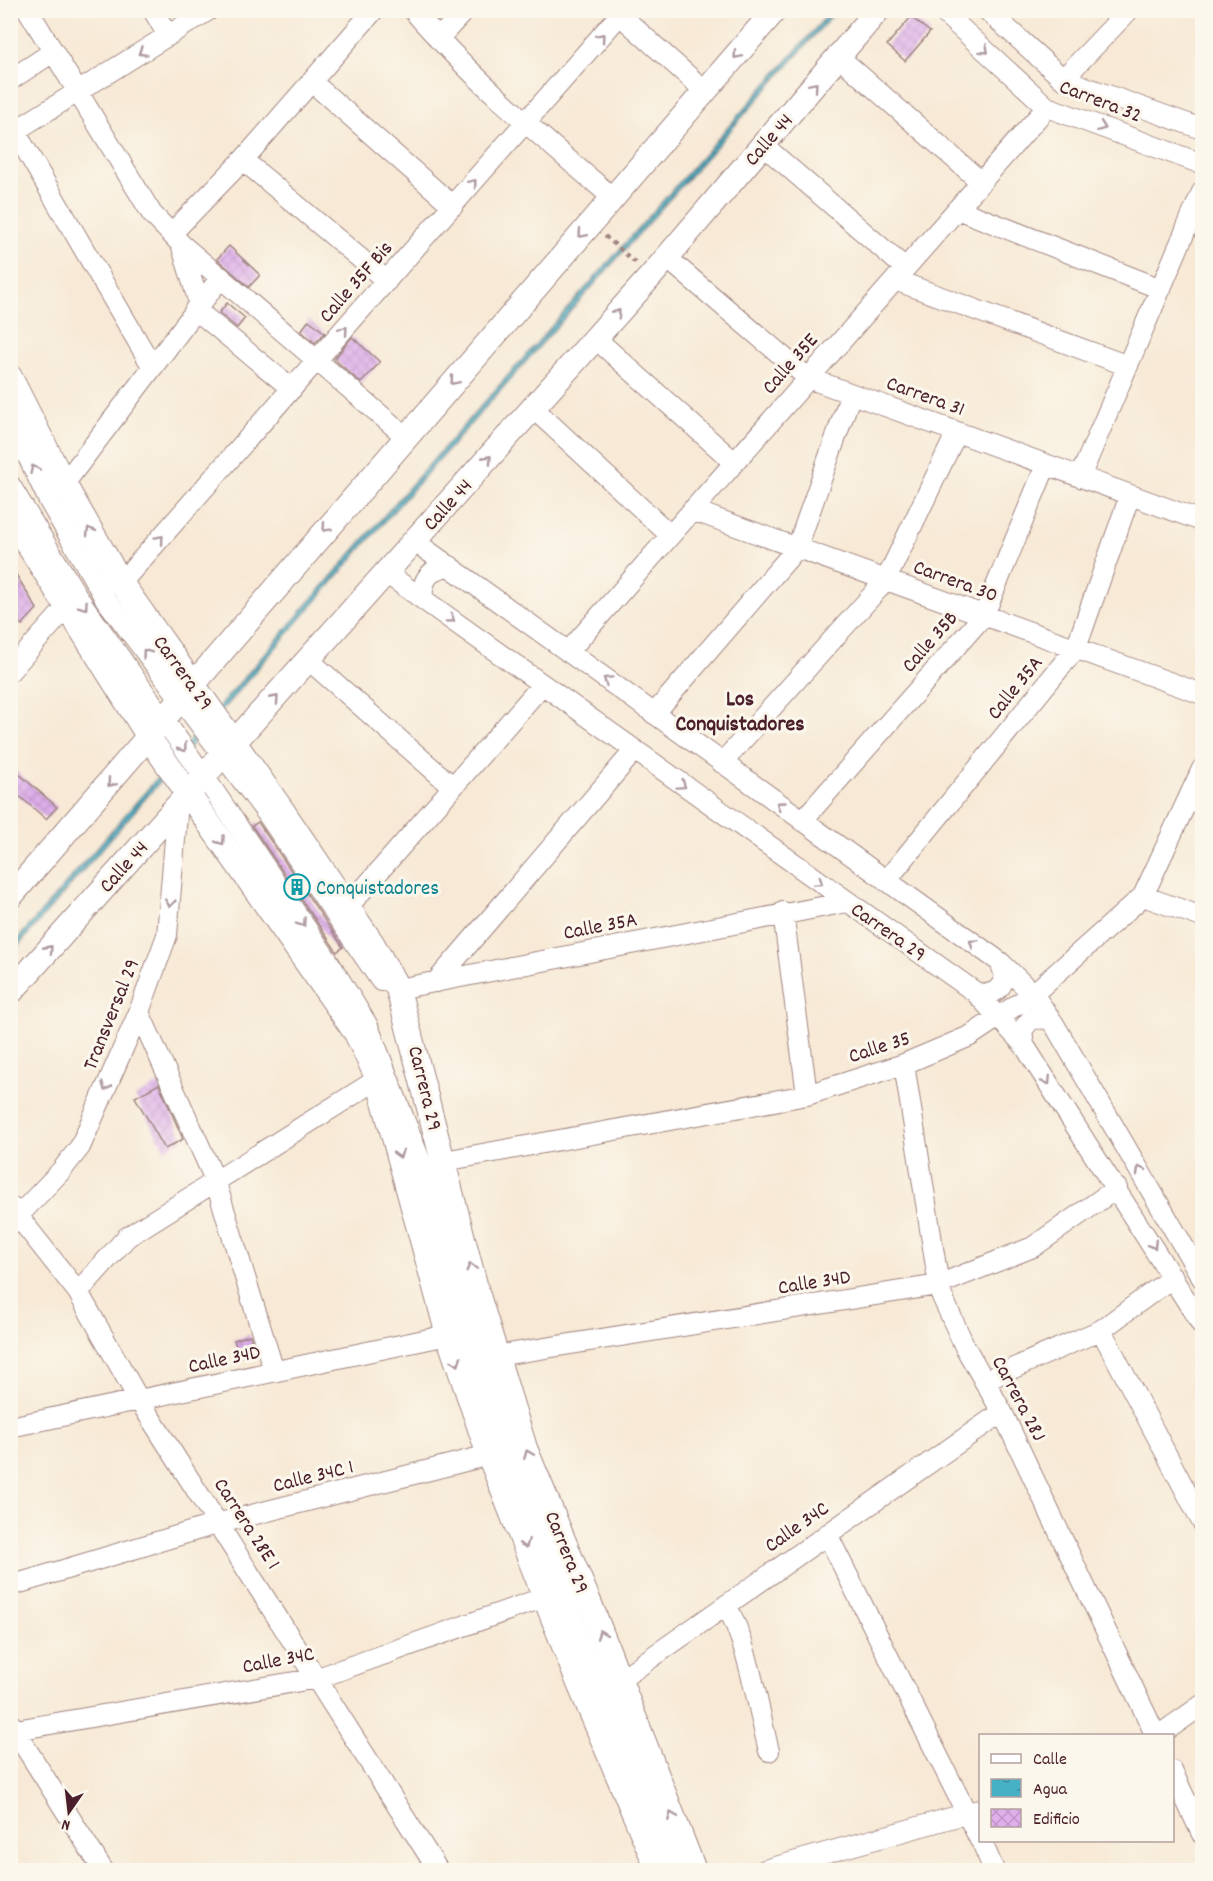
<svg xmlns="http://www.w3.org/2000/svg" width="1213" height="1881" viewBox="0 0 1213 1881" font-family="Dekko,sans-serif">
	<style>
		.water { fill: url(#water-ripples); stroke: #486878; stroke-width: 1.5 }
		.building { fill: url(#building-cross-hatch) }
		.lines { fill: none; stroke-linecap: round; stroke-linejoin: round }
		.minor-casing { stroke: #a08480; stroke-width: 22 }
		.major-casing { stroke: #a08480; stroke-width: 26 }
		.path { stroke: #a08480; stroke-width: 4; stroke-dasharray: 4.5 4.5; stroke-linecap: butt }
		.minor { stroke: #fff; stroke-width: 20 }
		.major { stroke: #fff; stroke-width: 24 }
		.oneway { stroke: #ae9aa0 }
		.labels { text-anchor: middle; stroke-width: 6; stroke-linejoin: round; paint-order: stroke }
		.street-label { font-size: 21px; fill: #4a1f2b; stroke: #fbf7ec }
		.culture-label { font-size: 21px; fill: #0d838f; stroke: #fbf7ec; text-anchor: start }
		.neighbourhood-label { font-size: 22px; font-weight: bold; fill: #4a1f2b; stroke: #fbf7ec }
	</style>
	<defs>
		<pattern id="water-ripples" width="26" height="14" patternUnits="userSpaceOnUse" patternTransform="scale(1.5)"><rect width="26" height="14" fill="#46b0c5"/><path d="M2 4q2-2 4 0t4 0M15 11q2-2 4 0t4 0" fill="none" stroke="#3c8fa0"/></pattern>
		<pattern id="building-cross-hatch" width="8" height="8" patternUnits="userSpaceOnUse" patternTransform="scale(1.5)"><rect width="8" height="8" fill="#deafeb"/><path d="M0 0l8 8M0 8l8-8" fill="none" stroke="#c096ca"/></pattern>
	</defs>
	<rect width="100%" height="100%" fill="#fbf7ec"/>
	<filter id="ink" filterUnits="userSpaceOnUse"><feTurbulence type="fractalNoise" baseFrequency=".0167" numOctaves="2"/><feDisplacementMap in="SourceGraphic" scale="12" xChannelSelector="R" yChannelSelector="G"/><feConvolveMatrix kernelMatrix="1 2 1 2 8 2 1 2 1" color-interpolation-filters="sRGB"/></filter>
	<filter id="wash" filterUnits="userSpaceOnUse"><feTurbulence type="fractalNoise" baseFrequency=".008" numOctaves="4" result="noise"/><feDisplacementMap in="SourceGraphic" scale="24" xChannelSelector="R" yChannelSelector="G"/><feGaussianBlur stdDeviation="1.35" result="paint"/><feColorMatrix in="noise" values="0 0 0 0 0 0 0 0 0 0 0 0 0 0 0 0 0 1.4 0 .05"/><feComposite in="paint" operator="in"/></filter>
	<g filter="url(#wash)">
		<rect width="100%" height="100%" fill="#f7e9d5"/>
		<path class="water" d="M831,11H836L399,505L11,954V947L396,502Z"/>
		<g id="blocks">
			<path class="building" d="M911,17L930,32L905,61L887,45Z
				M229,246L260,275L249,287L217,259Z
				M227,303L245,318L237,328L219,313Z
				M309,320L325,333L315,343L301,331Z
				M352,337L380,362L361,383L334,359Z
				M10,565L37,609L22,625L10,615Z
				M10,766L57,807L46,819L10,788Z
				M258,822L343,947L337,952L252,826Z
				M159,1084L183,1139L165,1149L135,1097Z
				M250,1335L255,1351L240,1357L234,1340Z"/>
		</g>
	</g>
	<g filter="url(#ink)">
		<use href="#blocks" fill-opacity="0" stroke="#a08480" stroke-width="1.5"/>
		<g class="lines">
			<g class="minor-casing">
				<path id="minor" d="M28,10L152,214L181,244L405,436
					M153,10L168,36
					M413,10C472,79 544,139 613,198
					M941,10L1047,107L1202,164
					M987,10L1063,79L1202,129
					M620,15L705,91
					M438,39L465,10
					M839,57L981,182
					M1063,79L1129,10
					M10,80L53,52
					M313,83L453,206
					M15,131L152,366
					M10,134L209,10
					M763,145L905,268
					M243,160L387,281
					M957,209L1161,289
					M171,234L243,160L374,10
					M181,244L199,303
					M667,258L808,378L1202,521
					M895,280L1128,366
					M195,309L292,389
					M595,338L734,462
					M533,408L670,535
					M10,419L49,501L106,600L268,815L381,981
					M1080,477L1202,192
					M64,484L221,277
					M10,485L79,599L212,788L327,959L368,1026L424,1170L474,1354L497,1426L590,1663L676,1870
					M692,510L1202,694
					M414,541L1000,962L1033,994L1054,1024L1202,1278
					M386,573L975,992L1024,1045L1202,1325
					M121,583L624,10
					M423,599C421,580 430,568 450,566
					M568,652L1047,107
					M310,661L453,787
					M10,671L66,608
					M654,714L797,548L851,394
					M722,763L886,580L957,432
					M802,821L984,615L1046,465
					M886,881L1076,648L1130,495
					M1143,896L1202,917
					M347,908L542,685
					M783,912L807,1095
					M436,982L634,751
					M398,989L847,902
					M975,992C990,997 1001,992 1005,976L1000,962
					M139,1012L215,1180L274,1371
					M1024,1045L1022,1030L1032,1018L1048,1019L1054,1024
					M904,1064L940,1292L965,1347L1002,1412L1156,1736
					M444,1161L807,1095L904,1064L970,1036L1033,994L1143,896L1202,769
					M10,1206L78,1292L139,1400L438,1870
					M19,1215L61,1171L80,1147L139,1012L167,935L178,803
					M78,1292L127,1237L378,1079
					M1101,1330L1202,1522
					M495,1356L938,1285L1033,1247L1117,1188
					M984,1381L1101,1330L1173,1277
					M10,1427L448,1335
					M827,1534L980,1840
					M10,1586L220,1523L489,1455
					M726,1605C748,1643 758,1708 769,1751
					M618,1681L1002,1412
					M10,1723L103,1870
					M10,1731L318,1678L545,1597
					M1158,1736L1202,1705
					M1172,1771L1202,1834
					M981,1840L994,1870
					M765,1870L979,1810"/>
			</g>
			<g class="major-casing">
				<path id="major" d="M10,377L64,484L121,583L280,807L372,943L398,989L477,1292L525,1448L592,1609L694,1870
					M10,516L154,745L356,1033L378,1079L448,1335L489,1455L575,1674L658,1870
					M10,897L775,10
					M10,993L651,276L878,10"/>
			</g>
			<path class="path" d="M605,236L636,263"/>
			<use href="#minor" class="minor"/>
			<use href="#major" class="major"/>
		</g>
		<defs><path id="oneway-chevron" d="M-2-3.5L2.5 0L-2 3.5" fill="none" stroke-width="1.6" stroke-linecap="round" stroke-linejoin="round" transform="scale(1.5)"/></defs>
		<g class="oneway">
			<use href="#oneway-chevron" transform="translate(601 37) rotate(-49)"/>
			<use href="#oneway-chevron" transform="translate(985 50) rotate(42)"/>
			<use href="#oneway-chevron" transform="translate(142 52) rotate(148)"/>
			<use href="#oneway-chevron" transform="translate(737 55) rotate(131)"/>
			<use href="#oneway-chevron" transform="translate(814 86) rotate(-49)"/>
			<use href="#oneway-chevron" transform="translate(1102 127) rotate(20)"/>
			<use href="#oneway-chevron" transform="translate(473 183) rotate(-49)"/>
			<use href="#oneway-chevron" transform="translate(582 234) rotate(131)"/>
			<use href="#oneway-chevron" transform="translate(617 313) rotate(-48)"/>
			<use href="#oneway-chevron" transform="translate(344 330) rotate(-49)"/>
			<use href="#oneway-chevron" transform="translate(454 381) rotate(131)"/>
			<use href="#oneway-chevron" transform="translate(488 459) rotate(-48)"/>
			<use href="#oneway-chevron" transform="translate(34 469) rotate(-115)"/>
			<use href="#oneway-chevron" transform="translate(326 528) rotate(131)"/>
			<use href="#oneway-chevron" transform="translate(90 531) rotate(-120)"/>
			<use href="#oneway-chevron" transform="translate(160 539) rotate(-49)"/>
			<use href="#oneway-chevron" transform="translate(84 606) rotate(55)"/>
			<use href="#oneway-chevron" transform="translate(451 619) rotate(36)"/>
			<use href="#oneway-chevron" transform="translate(146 653) rotate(-126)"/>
			<use href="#oneway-chevron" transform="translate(607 680) rotate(-145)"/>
			<use href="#oneway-chevron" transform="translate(275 699) rotate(-48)"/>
			<use href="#oneway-chevron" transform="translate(183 748) rotate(55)"/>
			<use href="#oneway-chevron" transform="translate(111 783) rotate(131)"/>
			<use href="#oneway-chevron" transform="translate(682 785) rotate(35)"/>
			<use href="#oneway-chevron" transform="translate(780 805) rotate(-144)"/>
			<use href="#oneway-chevron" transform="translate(221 841) rotate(55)"/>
			<use href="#oneway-chevron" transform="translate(819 882) rotate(35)"/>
			<use href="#oneway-chevron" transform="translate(170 903) rotate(96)"/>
			<use href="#oneway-chevron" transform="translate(302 923) rotate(55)"/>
			<use href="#oneway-chevron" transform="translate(973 943) rotate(-145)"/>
			<use href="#oneway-chevron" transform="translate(49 949) rotate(-48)"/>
			<use href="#oneway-chevron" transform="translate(1047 1081) rotate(57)"/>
			<use href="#oneway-chevron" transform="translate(106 1087) rotate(113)"/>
			<use href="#oneway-chevron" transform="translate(399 1154) rotate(74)"/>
			<use href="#oneway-chevron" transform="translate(1140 1170) rotate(-120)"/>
			<use href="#oneway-chevron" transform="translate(1153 1245) rotate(58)"/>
			<use href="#oneway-chevron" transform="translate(471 1267) rotate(-104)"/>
			<use href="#oneway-chevron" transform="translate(457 1362) rotate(71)"/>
			<use href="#oneway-chevron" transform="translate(528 1454) rotate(-112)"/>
			<use href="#oneway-chevron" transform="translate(525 1544) rotate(68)"/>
			<use href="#oneway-chevron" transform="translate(601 1634) rotate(-110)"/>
			<use href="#oneway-chevron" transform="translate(672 1816) rotate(-112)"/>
		</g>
	</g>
	<defs>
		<g id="building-ring" transform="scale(1.35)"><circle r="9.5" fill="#fbf7ec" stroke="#0f9aa8" stroke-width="1.5"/><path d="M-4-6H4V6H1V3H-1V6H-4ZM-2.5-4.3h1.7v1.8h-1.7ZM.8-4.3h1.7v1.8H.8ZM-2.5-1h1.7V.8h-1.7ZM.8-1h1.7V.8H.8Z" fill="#0f9aa8"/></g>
	</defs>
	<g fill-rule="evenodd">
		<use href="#building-ring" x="297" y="887"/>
	</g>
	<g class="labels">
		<g class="street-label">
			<text transform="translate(1101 100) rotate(21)" y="7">Carrera 32</text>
			<text transform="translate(768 139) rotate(-49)" y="7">Calle 44</text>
			<text transform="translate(355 281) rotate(-49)" y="7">Calle 35F Bis</text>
			<text transform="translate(789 363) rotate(-49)" y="7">Calle 35E</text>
			<text transform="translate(926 395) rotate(20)" y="7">Carrera 31</text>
			<text transform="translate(447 504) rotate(-48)" y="7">Calle 44</text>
			<text transform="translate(956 580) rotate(20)" y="7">Carrera 30</text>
			<text transform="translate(929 641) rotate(-49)" y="7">Calle 35B</text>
			<text transform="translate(184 672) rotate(54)" y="7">Carrera 29</text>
			<text transform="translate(1014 687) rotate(-51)" y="7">Calle 35A</text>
			<text transform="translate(123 866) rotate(-48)" y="7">Calle 44</text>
			<text transform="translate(600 925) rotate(-11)" y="7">Calle 35A</text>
			<text transform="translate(889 931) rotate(35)" y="7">Carrera 29</text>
			<text transform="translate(110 1014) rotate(-68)" y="7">Transversal 29</text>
			<text transform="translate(879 1046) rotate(-18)" y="7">Calle 35</text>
			<text transform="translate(426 1088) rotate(76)" y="7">Carrera 29</text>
			<text transform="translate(814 1281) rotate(-9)" y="7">Calle 34D</text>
			<text transform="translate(224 1358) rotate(-12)" y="7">Calle 34D</text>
			<text transform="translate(1020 1398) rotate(62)" y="7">Carrera 28J</text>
			<text transform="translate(313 1475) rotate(-14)" y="7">Calle 34C 1</text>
			<text transform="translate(248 1523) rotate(57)" y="7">Carrera 28E 1</text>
			<text transform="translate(796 1526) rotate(-35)" y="7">Calle 34C</text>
			<text transform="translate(568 1552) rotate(68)" y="7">Carrera 29</text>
			<text transform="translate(278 1659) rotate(-11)" y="7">Calle 34C</text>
		</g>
		<g class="culture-label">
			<text x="316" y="894">Conquistadores</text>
		</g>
		<g class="neighbourhood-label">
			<text x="740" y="705">Los<tspan x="740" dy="25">Conquistadores</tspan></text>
		</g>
	</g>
	<rect width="1213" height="1881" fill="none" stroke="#fbf7ec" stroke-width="36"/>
	<rect x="979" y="1734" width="195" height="108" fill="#fbf7ec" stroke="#b4a19f" stroke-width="1.5"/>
	<rect x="991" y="1754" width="30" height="9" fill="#ffffff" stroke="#b4a19f" stroke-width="1.5"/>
	<text x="1033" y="1764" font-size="18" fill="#4a1f2b">Calle</text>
	<rect x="991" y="1779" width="30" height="18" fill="url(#water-ripples)" stroke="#b4a19f" stroke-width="1.5"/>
	<text x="1033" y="1794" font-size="18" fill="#4a1f2b">Agua</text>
	<rect x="991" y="1809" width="30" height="18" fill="url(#building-cross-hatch)" stroke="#b4a19f" stroke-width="1.5"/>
	<text x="1033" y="1824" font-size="18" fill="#4a1f2b">Edificio</text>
	<g transform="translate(69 1812) rotate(194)" stroke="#fbf7ec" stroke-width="4.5" paint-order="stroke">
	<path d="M0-4.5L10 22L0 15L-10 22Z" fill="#4a1f2b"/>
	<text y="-9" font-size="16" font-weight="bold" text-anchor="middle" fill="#4a1f2b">N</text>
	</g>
</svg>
